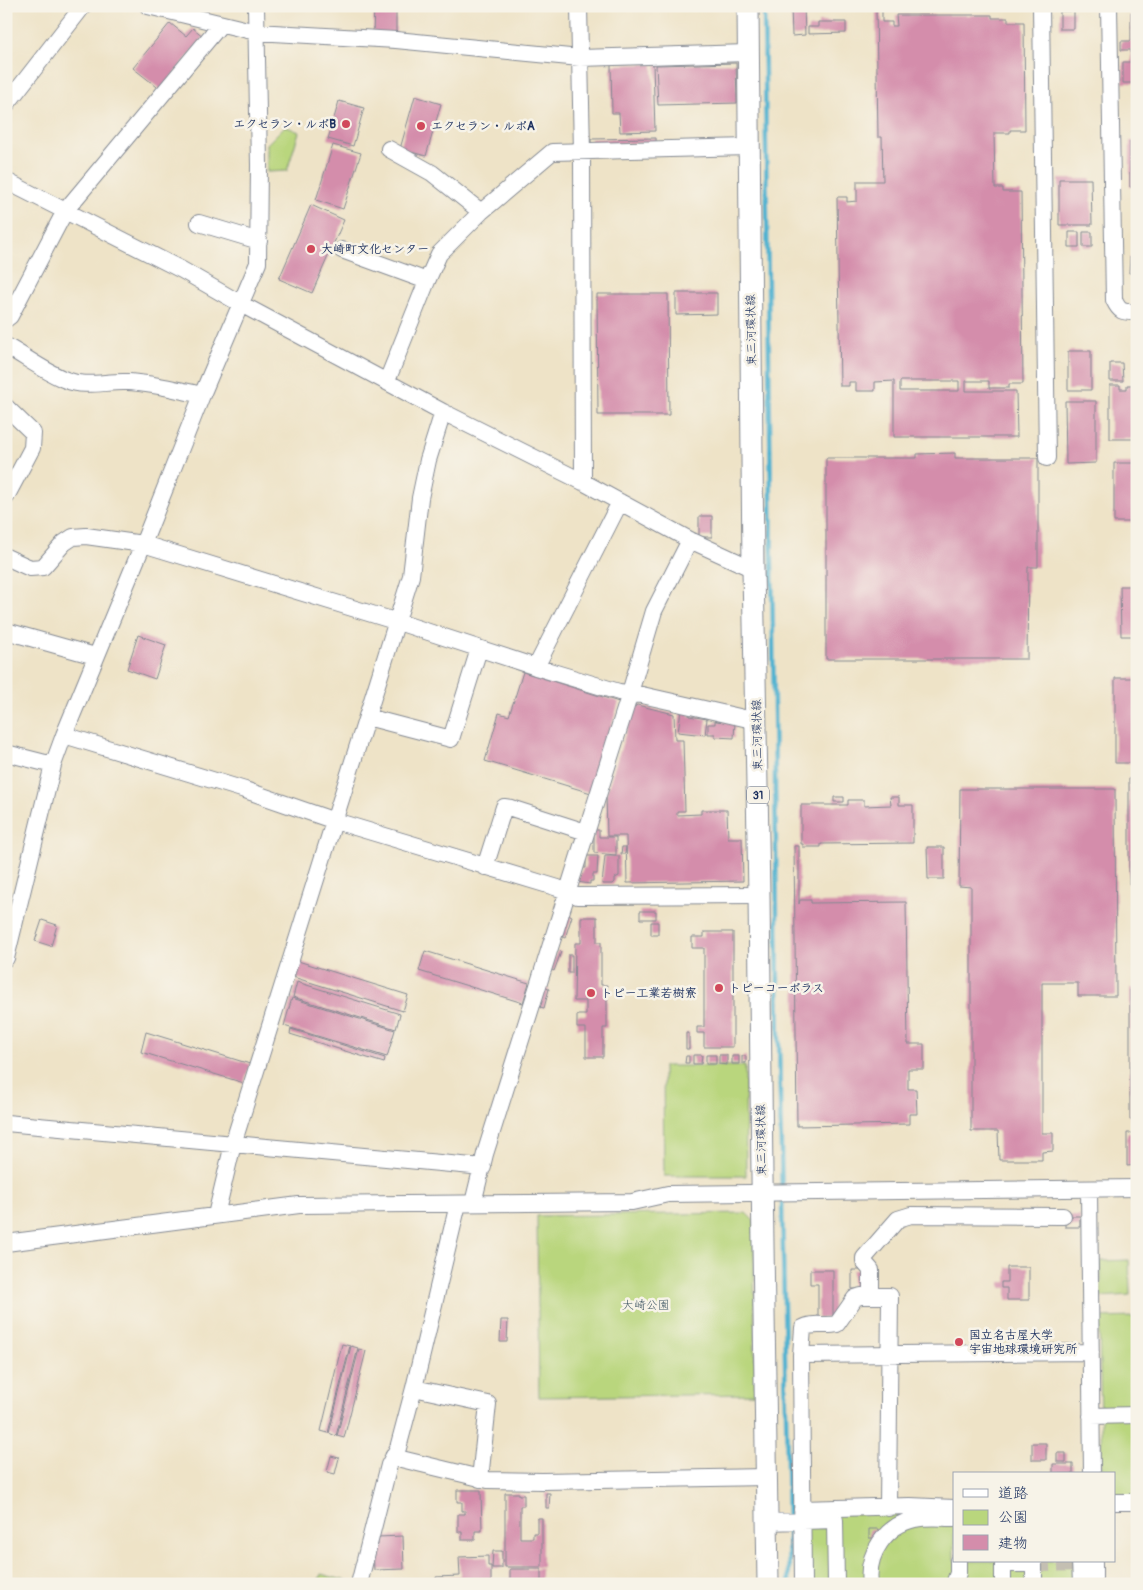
<svg xmlns="http://www.w3.org/2000/svg" width="1143" height="1590" viewBox="0 0 1143 1590" font-family="Pangolin,'Klee One',sans-serif">
	<style>
		.green { fill: #b9d67d; stroke: #6a826e }
		.lines { fill: none; stroke-linecap: round; stroke-linejoin: round }
		.stream { stroke: #51b2d0; stroke-width: 4.5 }
		.building { fill: #d48dab; fill-rule: evenodd }
		.minor-tunnel { stroke: #c4bfb2; stroke-width: 16; stroke-dasharray: 16 8; stroke-linecap: butt }
		.minor-casing { stroke: #848992; stroke-width: 18 }
		.major-casing { stroke: #848992; stroke-width: 23 }
		.minor { stroke: #fff; stroke-width: 16 }
		.major { stroke: #fff; stroke-width: 21 }
		.poi-dot { fill: #d1495b; stroke: #f7f3e8; stroke-width: 2 }
		.labels { text-anchor: middle; stroke-width: 5; stroke-linejoin: round; paint-order: stroke }
		.shield { fill: #f7f3e8; stroke: #5d6a87; stroke-width: 1 }
		.shield-label { font-size: 11px; font-weight: bold; fill: #1b2f5e }
		.poi-label { font-size: 12px; font-weight: bold; fill: #1b2f5e; stroke: #f7f3e8; text-anchor: start }
		.street-label { font-size: 12px; fill: #1b2f5e; stroke: #f7f3e8 }
		.park-label { font-size: 12px; fill: #425966; stroke: #f7f3e8 }
	</style>
	<rect width="100%" height="100%" fill="#f7f3e8"/>
	<filter id="ink" filterUnits="userSpaceOnUse"><feTurbulence type="fractalNoise" baseFrequency=".02" numOctaves="2"/><feDisplacementMap in="SourceGraphic" scale="10" xChannelSelector="R" yChannelSelector="G"/><feConvolveMatrix kernelMatrix="1 2 1 2 8 2 1 2 1" color-interpolation-filters="sRGB"/></filter>
	<filter id="wash" filterUnits="userSpaceOnUse"><feTurbulence type="fractalNoise" baseFrequency=".0096" numOctaves="4" result="noise"/><feDisplacementMap in="SourceGraphic" scale="20" xChannelSelector="R" yChannelSelector="G"/><feGaussianBlur stdDeviation="1.12" result="paint"/><feColorMatrix in="noise" values="0 0 0 0 0 0 0 0 0 0 0 0 0 0 0 0 0 1.4 0 .05"/><feComposite in="paint" operator="in"/></filter>
	<g filter="url(#wash)">
		<rect width="100%" height="100%" fill="#eee3c7"/>
		<path class="green" d="M285,126L299,132L287,171L267,172V144Z
			M663,1066H745L746,1176H664Z
			M746,1213L754,1221L755,1394L539,1397L537,1216Z
			M1129,1260L1130,1295L1101,1297V1261Z
			M1137,1317V1495H1114V1474H1102L1099,1318Z
			M954,1512V1561H1089V1584H805V1514Z
			M321,1574L351,1582L350,1584H318Z"/>
		<g class="lines">
			<path class="stream" d="M764,6L778,988L788,1517
				M788,1525L789,1584"/>
		</g>
		<g id="blocks">
			<path class="building" d="M374,6H396V33H373Z
				M791,6H804L805,35L792,36Z
				M876,6H882V22H892V26H897L896,15H992V18H1008V22H1024L1025,130H1010V133H994L995,188H1003V192H1021L1023,384H1009V388H989V381H966V391H1016L1017,437H894V381L875,382V391H856V382H849V386H840L837,197H847V202L857,201V181H883L882,137H878ZM900,381H959V391H900Z
				M1060,11H1074V29H1060Z
				M1131,12H1137V83H1123V62H1131V50H1121V41H1131Z
				M818,22H846V33L808,34V27H818Z
				M170,23L186,36L193,28L204,37L161,90L133,68Z
				M736,63L737,103L658,105L656,65Z
				M653,64L655,131L620,132L619,113H612L611,65Z
				M415,96L441,104L426,156L400,149Z
				M339,101L364,108L353,146L328,139Z
				M656,138V143L591,144V139Z
				M1130,141H1137V187H1130Z
				M333,145L361,153L343,209L316,200Z
				M1059,179H1091L1092,225H1059Z
				M311,205L344,220L312,293L279,279Z
				M1069,232H1079V247H1069Z
				M1083,232H1092V247H1083Z
				M1134,239H1137V255H1134Z
				M1130,257H1133V273H1129Z
				M676,293H717V314L676,315Z
				M597,294H668L669,415H598Z
				M1068,351H1091V390H1068Z
				M1110,363H1122L1123,381H1110Z
				M1110,385H1120V389H1127V385H1137V439H1110Z
				M1065,401H1096V463L1066,464Z
				M955,453V458H1038V567H1028L1027,659H826V458H917V454Z
				M1114,463H1137V522H1114Z
				M699,516H712V537H699Z
				M1120,586H1137V636H1121Z
				M138,635L166,645L155,679L127,669Z
				M523,672L619,702L591,793L485,761L499,713L509,716Z
				M1115,678H1137V763H1115Z
				M637,705L674,714L675,740H683L685,811H677V815L701,814V810H727L728,838H742L743,881L627,883L626,836H607L606,794L634,707Z
				M681,710L690,711L689,716L707,719L705,735L678,732Z
				M715,721L735,722L734,738L715,737V734H708V724H715Z
				M1137,778V884H1129V779Z
				M960,789H1115L1116,996H1078V983H1042V1133H1053V1151L1042,1152V1160H999L998,1131H971V887L959,886Z
				M834,797H844V802H834Z
				M890,797H899V805H913V843L821,844V847H803V844H801V805H848V800H864V806L891,805Z
				M594,830H599V837H616V855L594,853Z
				M794,846H799V904L800,900H811V903L906,902L908,1044H924V1069H908V1089H916L917,1114H909V1124L797,1126Z
				M622,847H626L625,854H621Z
				M927,847H944V879H928Z
				M586,856H598L597,874H593V881H590V884L577,882L583,868H586Z
				M605,856H619V876L615,878V882L613,884H602Z
				M640,911H656V919H640Z
				M568,914L572,916L565,938L561,936Z
				M581,917H597V942H601V985H607V1028H603V1057H586V1028H577V1015H586V1001H574L575,943H581Z
				M42,920L57,925L51,946L35,941Z
				M651,922H658V935H651Z
				M704,932H733V1047H704V1033H697V1027H704V948H692V937H704Z
				M425,951L529,983L523,1003L419,971Z
				M557,951L561,952L554,971L550,969Z
				M568,955H572V973H568Z
				M298,961L408,995L403,1011L293,977Z
				M297,982L400,1014L396,1029L293,997Z
				M545,988L549,989L544,1008L540,1007Z
				M1130,988H1137V1120H1130Z
				M292,998L395,1030L387,1057L284,1026Z
				M291,1029L385,1058L384,1063L290,1034Z
				M146,1032L250,1064L244,1083L141,1052Z
				M686,1033H689V1049H686Z
				M693,1055H702L701,1064H693Z
				M706,1055H716V1064H706Z
				M719,1055H727V1065L719,1064Z
				M686,1056H689V1063H685Z
				M732,1056H739V1064H732Z
				M742,1056H746V1063H742Z
				M1127,1133H1137V1165L1127,1166Z
				M1065,1216H1080V1227H1065Z
				M1007,1267H1029V1300H1007V1288H1001V1282H1007Z
				M810,1270H833V1318H818V1284H810Z
				M852,1270H864V1289H852Z
				M501,1320H508L507,1342H500Z
				M342,1344L350,1346L328,1433L321,1431Z
				M351,1346L358,1348L336,1436L329,1433Z
				M359,1349L366,1351L344,1438L337,1436Z
				M1032,1443H1046V1460H1032Z
				M1057,1453H1066V1462H1057Z
				M331,1456L339,1458L335,1474L327,1472Z
				M1053,1464H1073V1474H1053Z
				M457,1490H481L482,1531H475V1540H462V1532H458V1514H465V1511H462V1502H457Z
				M505,1493H519V1495H524V1506H520V1538H533V1533H537V1518H542V1567H505Z
				M546,1493H550L549,1508H546Z
				M869,1529H878V1538H869Z
				M403,1536L404,1569L374,1570L373,1545H378L377,1537Z
				M493,1551H502V1568H492Z
				M488,1556V1566H491V1584H437L436,1577L460,1576L459,1557Z
				M510,1569H541V1584H510Z"/>
		</g>
	</g>
	<g filter="url(#ink)">
		<use href="#blocks" fill-opacity="0" stroke="#848992" stroke-width="1"/>
		<g class="lines">
			<path class="minor-tunnel" d="M1034,1564L1080,1563"/>
			<g class="minor-casing">
				<path id="minor" d="M148,6L256,32L396,40L580,58L748,53
					M579,6L582,152L583,482
					M1041,6L1047,458
					M1109,6L1114,300C1120,313 1123,312 1137,312
					M6,105L83,6
					M389,149L432,173L481,212
					M6,181L182,270L241,304L443,412L583,482L690,540L753,569
					M199,223L259,241
					M342,250L427,281
					M6,319L10,316L65,211L221,24
					M6,346C26,357 45,372 66,380C86,388 106,381 127,382C152,383 178,390 202,395
					M387,381L427,281L439,254L481,212L552,152L749,147
					M6,407L33,433L32,448L6,497
					M6,557L30,568L43,567L64,543L73,537L86,536L143,544L398,622L536,667L619,692L642,695L757,721
					M6,631L95,656
					M536,667L620,502
					M367,717L451,739L479,649
					M64,735L245,790L335,821L558,888L577,896L759,895
					M6,753L53,765
					M485,867L504,807L511,808L586,832
					M6,958L53,765L64,735L143,544L202,395L258,263L259,165L256,6
					M6,1123L483,1167
					M1089,1189L1092,1474
					M473,1203L485,1154L627,703L654,611L690,540
					M216,1215L233,1144L411,576L420,498L428,460L443,412
					M6,1243L299,1205L632,1202L668,1194L1137,1188
					M871,1296V1270L864,1262V1258L898,1219L911,1215L1063,1216
					M801,1355L1091,1352
					M414,1388L488,1404L480,1479
					M1091,1416L1137,1415
					M393,1457L488,1480L542,1481L767,1477
					M1114,1502H1137
					M802,1509L910,1506L954,1508
					M768,1522L835,1520L836,1584
					M1080,1561L1081,1584
					M1094,1561V1584
					M359,1584L389,1465L398,1448L414,1388L458,1204
					M803,1584L801,1355L803,1328C812,1322 826,1327 837,1324L855,1298L861,1296H890L888,1508
					M870,1584C866,1554 886,1525 915,1519C927,1516 942,1518 954,1518
					M954,1584L958,1573V1561
					M1003,1584V1564H1034V1584"/>
			</g>
			<g class="major-casing">
				<path id="major" d="M748,6L753,569L759,895L762,1176L768,1584"/>
			</g>
			<use href="#minor" class="minor"/>
			<use href="#major" class="major"/>
		</g>
	</g>
	<g class="poi-dot">
		<circle cx="346" cy="124" r="5"/>
		<circle cx="421" cy="126" r="5"/>
		<circle cx="311" cy="249" r="5"/>
		<circle cx="719" cy="988" r="5"/>
		<circle cx="591" cy="993" r="5"/>
		<circle cx="959" cy="1342" r="5"/>
	</g>
	<g class="labels">
		<rect class="shield" x="747" y="786.5" width="22" height="17" rx="4"/>
		<g class="shield-label">
			<text x="758" y="799">31</text>
		</g>
		<g class="poi-label">
			<text x="336" y="128" text-anchor="end">エクセラン・ルポB</text>
			<text x="431" y="130">エクセラン・ルポA</text>
			<text x="321" y="253">大崎町文化センター</text>
			<text x="729" y="992">トピーコーポラス</text>
			<text x="601" y="997">トピー工業若樹寮</text>
			<text x="969" y="1339">国立名古屋大学<tspan x="969" dy="14">宇宙地球環境研究所</tspan></text>
		</g>
		<g class="street-label">
			<text transform="translate(751 330) rotate(-91)" y="4">東三河環状線</text>
			<text transform="translate(757 735) rotate(-91)" y="4">東三河環状線</text>
			<text transform="translate(761 1140) rotate(-91)" y="4">東三河環状線</text>
		</g>
		<g class="park-label">
			<text x="646" y="1309">大崎公園</text>
		</g>
	</g>
	<rect width="1143" height="1590" fill="none" stroke="#f7f3e8" stroke-width="25"/>
	<rect x="953" y="1472" width="162" height="90" fill="#f7f3e8" stroke="#9fa5b1"/>
	<rect x="963" y="1489" width="25" height="8" fill="#ffffff" stroke="#9fa5b1"/>
	<text x="998" y="1498" font-size="15" fill="#1b2f5e">道路</text>
	<rect x="963" y="1510" width="25" height="15" fill="#b9d67d" stroke="#9fa5b1"/>
	<text x="998" y="1522" font-size="15" fill="#1b2f5e">公園</text>
	<rect x="963" y="1535" width="25" height="15" fill="#d48dab" stroke="#9fa5b1"/>
	<text x="998" y="1548" font-size="15" fill="#1b2f5e">建物</text>
</svg>
